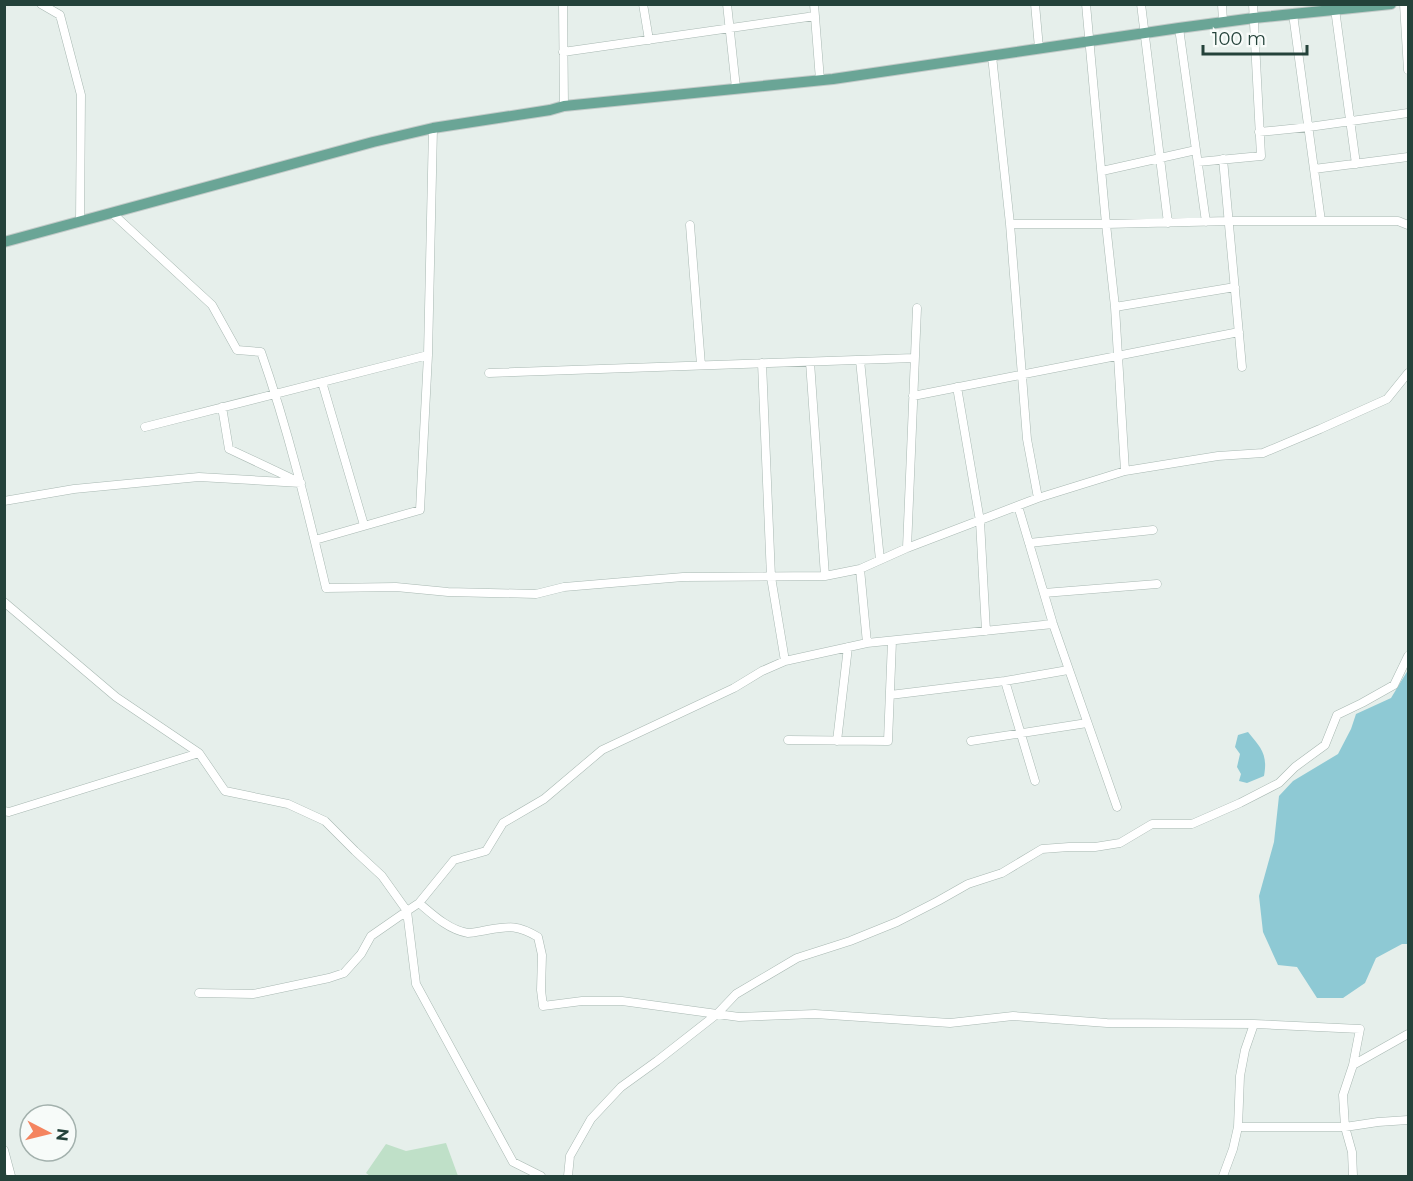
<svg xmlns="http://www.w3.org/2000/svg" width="1413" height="1181" viewBox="0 0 1413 1181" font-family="Montserrat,sans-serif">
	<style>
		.green { fill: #bfe0c8 }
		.water { fill: #8ec9d4 }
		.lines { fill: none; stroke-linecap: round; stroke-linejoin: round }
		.minor-casing { stroke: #a8b8b2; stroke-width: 9 }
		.major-casing { stroke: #c2cac8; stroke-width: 12 }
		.minor { stroke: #fff; stroke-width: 8 }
		.major { stroke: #6aa596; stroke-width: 10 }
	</style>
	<rect width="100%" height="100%" fill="#e6efeb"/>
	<path class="green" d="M446,1143L458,1176H370L366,1173L386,1144L406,1151Z"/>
	<path class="water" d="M1408,670V944H1402L1376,958L1365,983L1343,998H1317L1297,967L1278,965L1263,932L1259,896L1274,842L1279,796L1293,781L1338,754L1351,729L1356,714L1391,698Z
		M1248,732C1261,748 1268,754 1264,776L1247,783L1239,781L1241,774L1237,767L1240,754L1235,747L1238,735Z"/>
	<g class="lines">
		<g class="minor-casing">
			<path id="minor" d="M41,4L60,15L81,95L80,222
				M563,4L564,106
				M643,4L649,40
				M727,4L736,88
				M814,4L820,80
				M1035,4L1039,48
				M1086,4L1106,224L1115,307L1125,471
				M1141,4L1168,223
				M1222,4L1223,22
				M1404,4L1408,70
				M1335,9L1356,164
				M1293,14L1321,221
				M1179,28L1206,222
				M563,52L815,16
				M992,56L1010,224L1027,439L1038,498
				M1259,132L1309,127L1408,113
				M1223,159L1242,367
				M1198,162L1261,156L1253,4
				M1314,169L1408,157
				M1102,171L1196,150
				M112,213L212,305L237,350L261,352C288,429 307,508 326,588L396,587L448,592L536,594L564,587L683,577L825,576L860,569L907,548L1038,498L1125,471L1218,456L1263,453L1320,429L1387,399L1408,373
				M1010,224H1106L1229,221H1398L1408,225
				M690,225L701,365
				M1115,307L1235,287
				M860,360L880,560
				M810,362L825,576
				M762,363L771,577L785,661
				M489,373L914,358
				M322,382L364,525
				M957,387L980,521L986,631
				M913,396L1239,332
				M222,407L229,449L295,480
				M145,427L428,355
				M4,501L74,489L199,477L301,483
				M1018,506L1053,624L1117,807
				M315,540L420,510L428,355L433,128
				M1029,543L1153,530
				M907,548L917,308
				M860,569L867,643
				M1044,593L1157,584
				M4,602L116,697L199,753
				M1005,681L1035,781
				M890,695L1005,681L1068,670
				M788,740L888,741L892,641
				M837,741L848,647
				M971,741L1087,723
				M4,811L9,812L199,753L225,791L288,804L325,821L355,851L382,876L407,911L371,936L361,954L344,973L329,978L253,994L199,993
				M419,903C433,915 449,930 468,933C474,933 481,931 487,930C510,926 518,925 538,937L542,955L541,990L543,1006L582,1001H622L739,1017L815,1014L950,1023L1013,1016L1107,1023L1254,1024L1360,1029L1353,1065L1343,1095L1345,1127L1352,1152L1353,1176
				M1353,1065L1408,1034
				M1238,1127H1345L1378,1122L1408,1120
				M4,1150L11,1176
				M541,1176L513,1162L416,984L407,911L419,903L454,860L486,851L503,823L544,799L602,750L734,688L762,671L785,661L867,643L1053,624
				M568,1176L570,1156L591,1119L621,1087L657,1061L717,1014L736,994L797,958L850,941L897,922L938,901L968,884L1002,873L1042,849L1069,847H1095L1120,843L1152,824H1192L1240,803L1279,783L1295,767L1325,745L1337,715L1362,703L1394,685L1408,656
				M1223,1176L1233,1149L1238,1127L1240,1076L1245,1050L1254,1024"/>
		</g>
		<g class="major-casing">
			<path id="major" d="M4,242L373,142L433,128L550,110L564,106L833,79L1179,28L1254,18L1391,4"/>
		</g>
		<use href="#minor" class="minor"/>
		<use href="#major" class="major"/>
	</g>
	<rect width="1413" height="1181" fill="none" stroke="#24423a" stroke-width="12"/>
	<g transform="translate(48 1133) rotate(97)"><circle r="28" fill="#f7fbf9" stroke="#a3b1ad" stroke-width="1.5"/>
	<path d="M0-4.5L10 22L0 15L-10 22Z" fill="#f4845f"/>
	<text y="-9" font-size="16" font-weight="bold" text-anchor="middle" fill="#24423a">N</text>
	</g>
	<path d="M1203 45v9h104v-9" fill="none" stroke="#24423a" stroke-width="3"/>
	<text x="1212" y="45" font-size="18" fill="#24423a" stroke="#f7fbf9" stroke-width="4.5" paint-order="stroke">100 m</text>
</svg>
